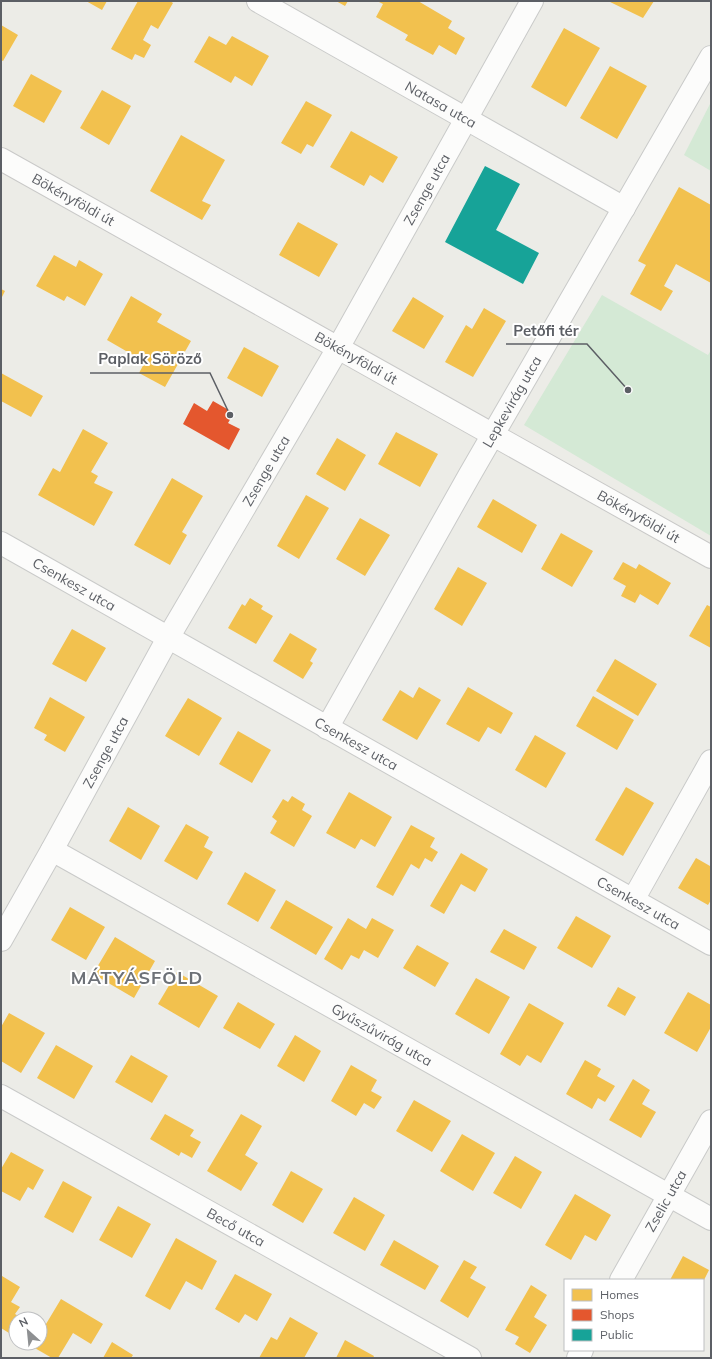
<svg xmlns="http://www.w3.org/2000/svg" width="712" height="1359" viewBox="0 0 712 1359" font-family="Mulish,sans-serif">
	<style>
		.green { fill: #d4e9d5 }
		.homes { fill: #f2c14e }
		.shops { fill: #e4572e }
		.public { fill: #17a398 }
		.lines { fill: none; stroke-linecap: round; stroke-linejoin: round }
		.street-casing { stroke: #c9cac9; stroke-width: 24 }
		.secondary-casing { stroke: #c9c9c8; stroke-width: 24 }
		.street { stroke: #fcfcfb; stroke-width: 22 }
		.secondary { stroke: #fcfcfb; stroke-width: 22 }
		.labels { text-anchor: middle; stroke-width: 4; stroke-linejoin: round; paint-order: stroke }
		.street-label { font-size: 14px; fill: #5c5f65; stroke: #fff }
		.district-label { font-size: 18px; font-weight: bold; letter-spacing: 1px; fill: #6d7177; stroke: #fff }
		.leader { fill: none; stroke: #5c5f65; stroke-width: 1.5 }
		.callout-dot { fill: #5c5f65; stroke: #fff; stroke-width: 1.5 }
		.callout-label { font-size: 15px; text-anchor: middle; font-weight: bold; fill: #5c5f65; stroke: #fff; stroke-width: 4; stroke-linejoin: round; paint-order: stroke }
	</style>
	<rect width="100%" height="100%" fill="#ecece7"/>
	<path class="green" d="M711,102V171L684,155Z
		M602,295L708,355L711,350V536L524,425Z"/>
	<path class="homes" d="M86,1H107L102,10Z
		M138,1H170L173,3L158,29L151,25L143,40L151,45L144,58L135,54L132,60L111,49Z
		M336,1H348L345,6Z
		M377,1H418L452,21L448,28L465,38L456,55L439,45L433,55L405,40L408,35L376,17L383,4Z
		M608,1H654L643,18Z
		M1,25L18,35L3,61L1,60Z
		M564,28L600,48L566,107L531,87Z
		M209,36L226,45L232,36L269,56L252,86L235,76L231,83L194,62Z
		M610,66L647,86L617,139L580,118Z
		M31,74L62,91L44,123L13,106Z
		M102,90L131,106L109,145L80,128Z
		M306,101L332,115L313,147L307,144L301,154L281,143Z
		M351,131L398,157L383,183L370,175L364,186L330,167Z
		M181,135L225,160L202,201L211,205L202,220L150,191Z
		M679,187L711,205V283L676,264L664,286L673,291L661,311L630,294L646,265L638,261Z
		M298,222L338,244L319,277L279,255Z
		M54,255L76,267L79,260L103,274L85,306L67,296L64,301L36,286Z
		M1,289L5,291L1,299Z
		M131,296L162,314L157,322L191,341L165,387L139,373L145,362L107,340Z
		M413,297L444,316L424,349L392,331Z
		M484,308L506,321L473,377L445,362L466,325L472,329Z
		M244,347L279,366L262,397L227,378Z
		M1,373L43,396L31,417L1,401Z
		M83,429L108,443L91,472L98,476L94,483L113,492L94,526L38,495L53,468L60,472Z
		M396,432L438,454L420,487L378,464Z
		M337,438L366,455L345,491L316,474Z
		M172,478L203,496L182,532L187,535L170,565L134,545Z
		M306,495L329,508L299,559L277,546Z
		M493,499L537,525L522,553L477,527Z
		M360,518L390,535L365,576L336,559Z
		M561,533L593,551L572,587L541,569Z
		M623,562L636,569L639,564L671,583L658,605L640,594L635,603L621,596L626,586L613,579Z
		M458,567L487,583L462,626L434,609Z
		M250,598L263,606L261,609L273,616L256,644L228,628L242,604L245,606Z
		M707,605L711,607V648L689,636Z
		M72,629L106,648L86,682L52,664Z
		M290,633L317,649L310,661L313,663L303,679L273,661Z
		M615,659L657,684L638,716L596,691Z
		M419,687L441,700L417,740L382,720L400,690L413,698Z
		M468,687L513,713L501,734L488,727L479,742L446,724Z
		M593,696L634,720L617,750L576,726Z
		M50,697L85,717L65,752L44,740L47,735L34,728Z
		M188,698L222,718L199,756L165,736Z
		M238,731L271,750L252,783L219,764Z
		M535,735L566,753L546,788L515,770Z
		M626,787L654,803L623,856L595,840Z
		M349,792L392,817L375,847L361,839L355,849L326,833Z
		M292,796L305,804L302,810L312,816L294,847L270,833L277,821L272,817L283,799L288,802Z
		M128,807L160,826L141,860L109,841Z
		M186,824L209,837L204,847L213,852L197,880L164,861Z
		M411,825L435,838L430,847L438,852L432,862L425,858L419,869L411,864L393,896L376,887Z
		M461,853L488,869L475,892L461,884L444,914L430,906Z
		M696,858L710,866L711,864V900L708,905L678,888Z
		M245,872L276,890L258,922L227,904Z
		M286,900L333,927L316,955L270,928Z
		M70,907L105,927L86,960L51,940Z
		M576,916L611,936L592,968L557,948Z
		M348,918L366,929L372,918L394,930L378,958L364,950L359,959L351,955L342,970L324,959Z
		M504,929L537,947L524,970L490,952Z
		M115,937L155,961L134,998L93,974Z
		M417,945L449,963L435,987L403,968Z
		M177,972L218,996L199,1028L158,1004Z
		M476,978L510,997L489,1034L455,1014Z
		M618,987L636,997L625,1016L607,1006Z
		M688,992L711,1005V1027L697,1052L664,1033Z
		M238,1002L275,1024L260,1049L223,1028Z
		M529,1003L564,1023L541,1063L527,1055L520,1066L500,1054Z
		M9,1013L45,1033L21,1073L1,1061V1027Z
		M295,1035L321,1051L304,1082L277,1066Z
		M56,1045L93,1066L74,1099L37,1078Z
		M131,1055L168,1076L152,1103L115,1082Z
		M585,1060L601,1069L597,1076L615,1086L605,1102L598,1098L592,1109L566,1094Z
		M351,1065L377,1080L371,1091L382,1097L374,1109L364,1103L356,1116L331,1101Z
		M633,1079L650,1090L642,1104L656,1112L641,1138L609,1120Z
		M414,1100L451,1121L432,1152L396,1131Z
		M165,1114L194,1130L190,1136L201,1142L192,1158L181,1152L179,1156L150,1139Z
		M241,1114L262,1126L245,1155L258,1163L241,1191L207,1171Z
		M462,1134L495,1153L473,1191L440,1171Z
		M11,1152L44,1170L33,1190L28,1187L20,1201L1,1191V1169Z
		M515,1156L542,1172L521,1209L493,1193Z
		M291,1171L323,1189L303,1223L272,1205Z
		M63,1181L92,1197L73,1233L44,1217Z
		M575,1194L611,1215L596,1241L585,1235L571,1260L545,1245Z
		M354,1197L385,1215L365,1251L333,1233Z
		M118,1206L151,1224L132,1258L99,1240Z
		M176,1238L217,1261L202,1290L186,1281L170,1310L145,1296Z
		M394,1240L439,1266L425,1290L380,1265Z
		M683,1256L709,1270L704,1280H670Z
		M464,1260L477,1267L470,1278L486,1287L468,1318L440,1301Z
		M235,1274L272,1294L257,1321L245,1314L239,1323L215,1309Z
		M2,1276L20,1287L11,1302L20,1307L15,1314L20,1317L18,1319H16V1322L9,1333L1,1328V1278Z
		M531,1285L547,1295L534,1317L547,1325L530,1353L515,1344L519,1337L505,1330Z
		M61,1299L103,1324L91,1344L73,1333L58,1358H52L33,1347L35,1343H40V1334Z
		M290,1317L318,1333L304,1358H259L271,1337L277,1340Z
		M345,1340L374,1356L373,1358H336Z
		M112,1342L133,1355L131,1358H103Z"/>
	<path class="shops" d="M213,401L234,413L228,423L240,429L229,450L183,424L194,403L207,411Z"/>
	<path class="public" d="M485,166L520,184L496,230L539,253L523,284L445,242Z"/>
	<g class="lines">
		<g class="street-casing">
			<g id="street">
				<path id="s1" d="M258,1L624,208"/>
				<path id="s2" d="M1,543L711,944"/>
				<path id="s3" d="M327,728L469,476L711,57"/>
				<path id="s4" d="M52,850L711,1219"/>
				<path d="M633,900L711,761"/>
				<path id="s5" d="M1,940L52,850L168,638L338,348L532,1"/>
				<path id="s6" d="M1,1096L470,1358"/>
				<path id="s7" d="M621,1280L711,1121"/>
				<path d="M578,1358L582,1350"/>
			</g>
		</g>
		<g class="secondary-casing">
			<g id="secondary">
				<path id="s8" d="M1,159L711,557"/>
			</g>
		</g>
		<use href="#street" class="street"/>
		<use href="#secondary" class="secondary"/>
	</g>
	<g class="labels">
		<g class="street-label">
			<text dy="5" stroke="none"><textPath href="#s1" startOffset="210">Natasa utca</textPath></text>
			<text dy="5" stroke="none"><textPath href="#s5" startOffset="863">Zsenge utca</textPath></text>
			<text dy="5" stroke="none"><textPath href="#s8" startOffset="83">Bökényföldi út</textPath></text>
			<text dy="5" stroke="none"><textPath href="#s8" startOffset="407">Bökényföldi út</textPath></text>
			<text dy="5" stroke="none"><textPath href="#s3" startOffset="375">Lepkevirág utca</textPath></text>
			<text dy="5" stroke="none"><textPath href="#s5" startOffset="539">Zsenge utca</textPath></text>
			<text dy="5" stroke="none"><textPath href="#s8" startOffset="731">Bökényföldi út</textPath></text>
			<text dy="5" stroke="none"><textPath href="#s2" startOffset="84">Csenkesz utca</textPath></text>
			<text dy="5" stroke="none"><textPath href="#s2" startOffset="408">Csenkesz utca</textPath></text>
			<text dy="5" stroke="none"><textPath href="#s5" startOffset="215">Zsenge utca</textPath></text>
			<text dy="5" stroke="none"><textPath href="#s2" startOffset="732">Csenkesz utca</textPath></text>
			<text dy="5" stroke="none"><textPath href="#s4" startOffset="378">Gyűszűvirág utca</textPath></text>
			<text dy="5" stroke="none"><textPath href="#s7" startOffset="91">Zselic utca</textPath></text>
			<text dy="5" stroke="none"><textPath href="#s6" startOffset="269">Becő utca</textPath></text>
		</g>
		<g class="district-label">
			<text x="137" y="984">MÁTYÁSFÖLD</text>
		</g>
	</g>
	<path class="leader" d="M628 390L587 344H506M230 415L210 373H90"/>
	<g class="callout-dot">
		<circle cx="628" cy="390" r="4"/>
		<circle cx="230" cy="415" r="4"/>
	</g>
	<g class="callout-label">
		<text x="546" y="336">Petőfi tér</text>
		<text x="150" y="364">Paplak Söröző</text>
	</g>
	<rect width="712" height="1359" fill="none" stroke="#5c5f65" stroke-width="4"/>
	<rect x="564" y="1279" width="140" height="72" fill="#ffffff" stroke="#bebfc1"/>
	<rect x="572" y="1289" width="20" height="12" fill="#f2c14e" stroke="#bebfc1"/>
	<text x="600" y="1299" font-size="12" fill="#5c5f65">Homes</text>
	<rect x="572" y="1309" width="20" height="12" fill="#e4572e" stroke="#bebfc1"/>
	<text x="600" y="1319" font-size="12" fill="#5c5f65">Shops</text>
	<rect x="572" y="1329" width="20" height="12" fill="#17a398" stroke="#bebfc1"/>
	<text x="600" y="1339" font-size="12" fill="#5c5f65">Public</text>
	<g transform="translate(28 1331) rotate(333)"><circle r="19" fill="#ffffff" stroke="#bebfc1"/>
	<path d="M0-3L7 15L0 10L-7 15Z" fill="#8e9092"/>
	<text y="-6" font-size="11" font-weight="bold" text-anchor="middle" fill="#5c5f65">N</text>
	</g>
</svg>
